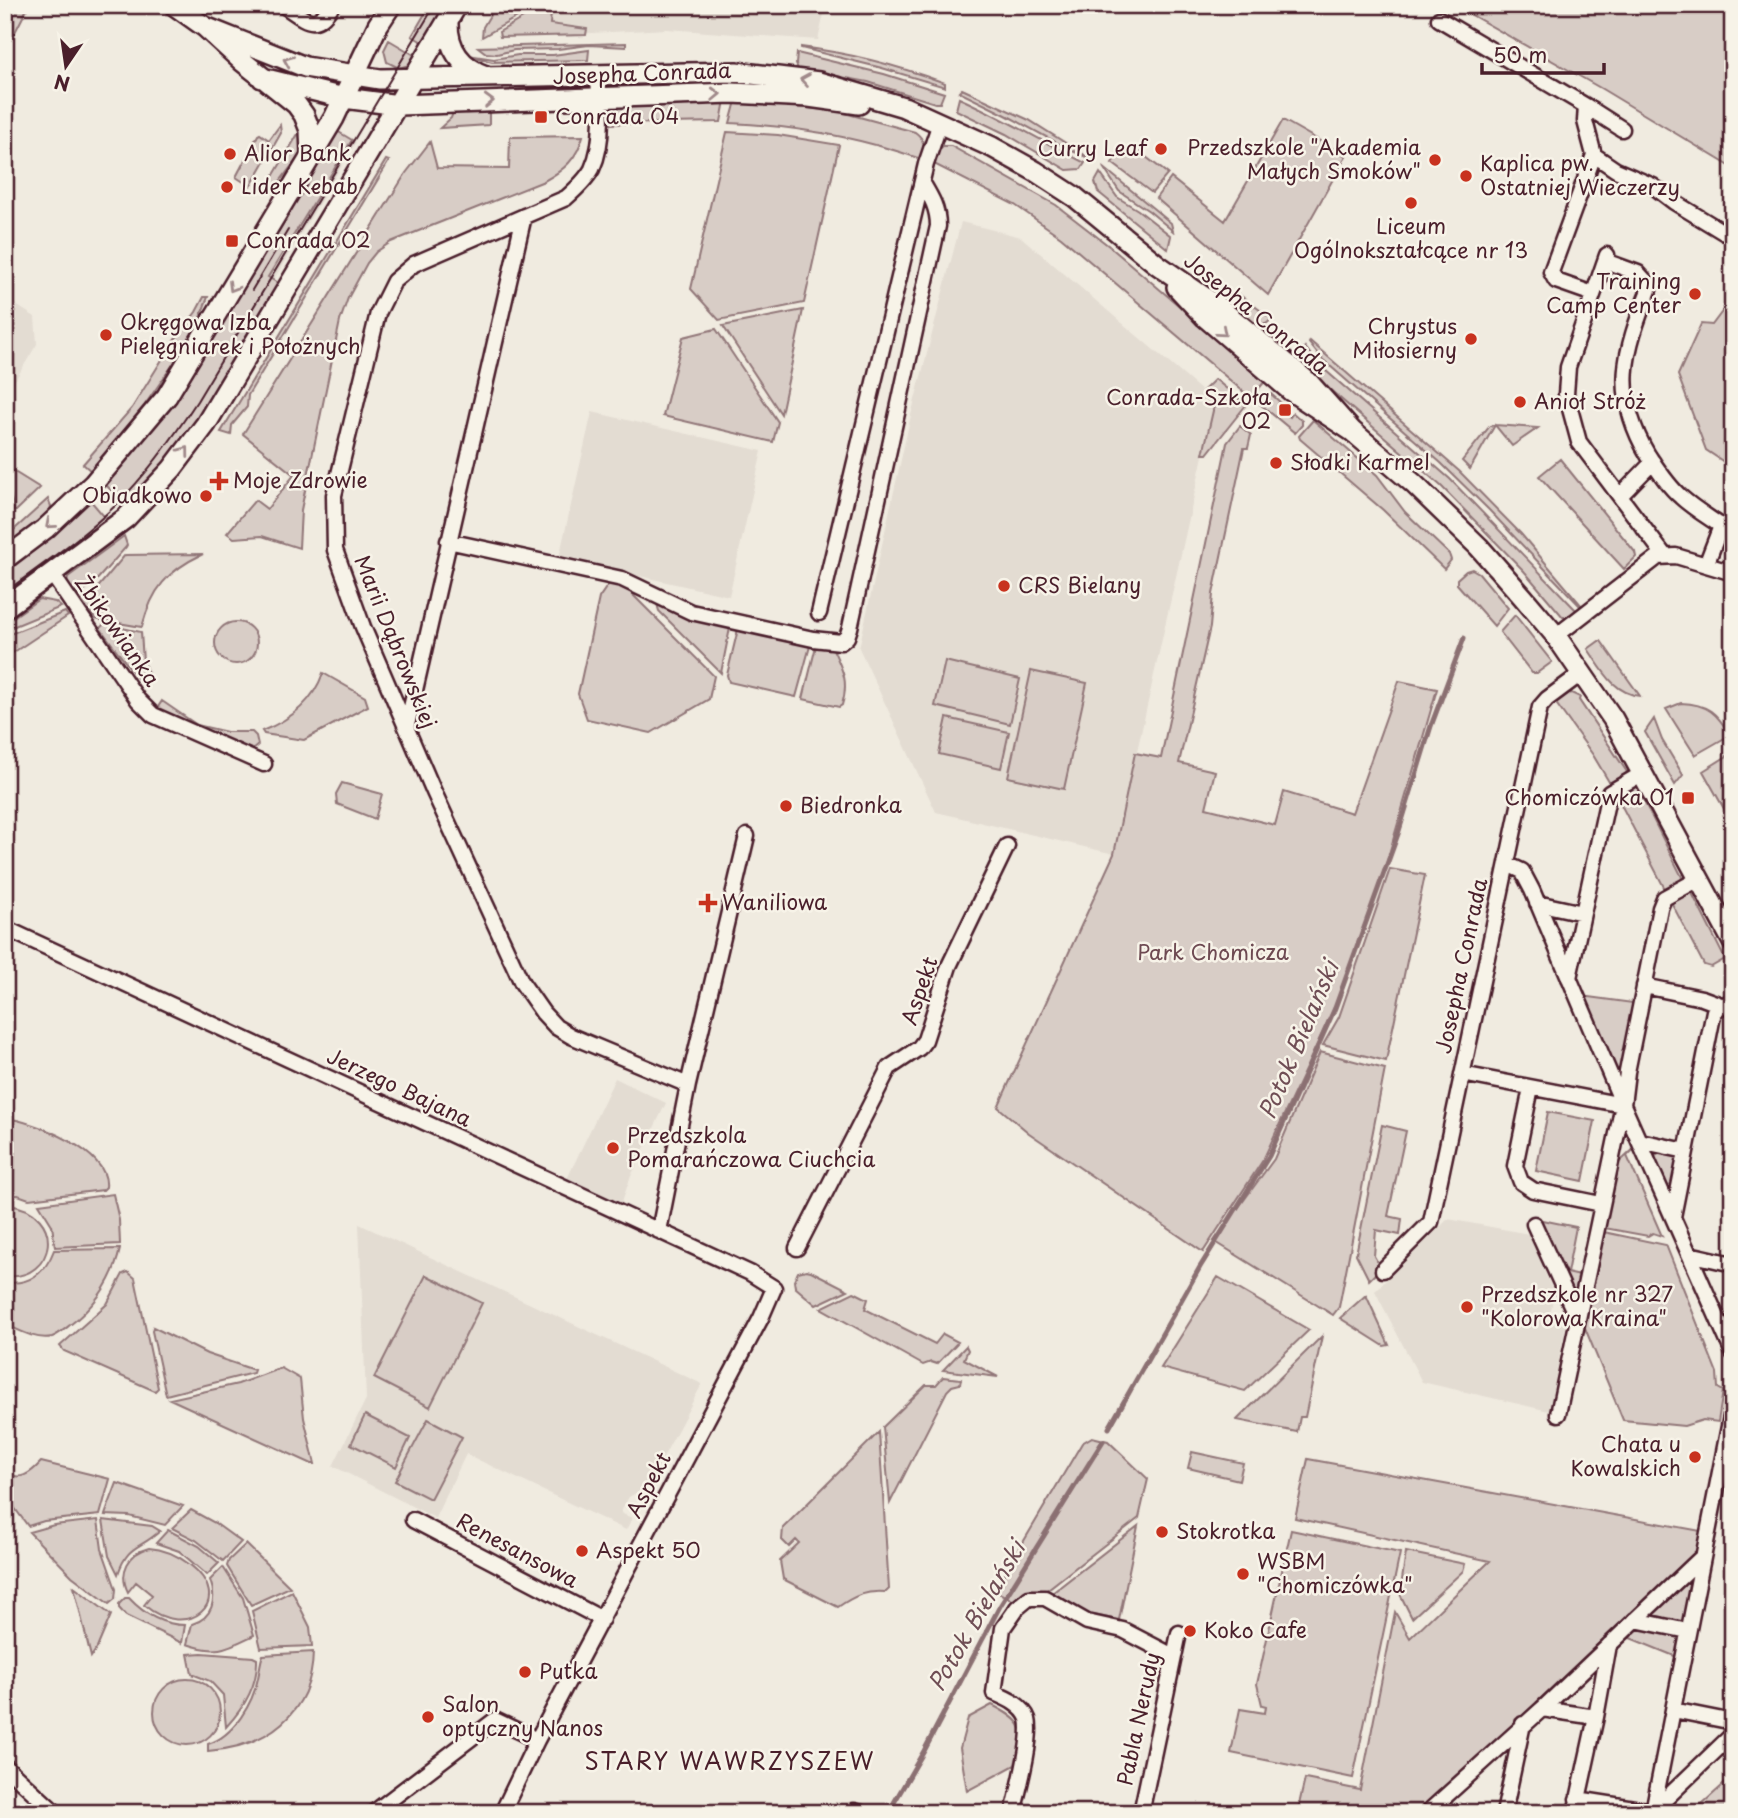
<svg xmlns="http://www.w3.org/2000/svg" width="1738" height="1818" viewBox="0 0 1738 1818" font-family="'Playpen Sans',sans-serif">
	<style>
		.built { fill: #e3dcd2 }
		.green { fill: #d8cdc6; stroke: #917678; stroke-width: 2 }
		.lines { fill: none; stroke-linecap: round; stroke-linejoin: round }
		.stream { stroke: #8b6f72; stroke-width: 5 }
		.street-casing { stroke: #4a1f2b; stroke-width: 19 }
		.secondary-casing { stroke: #4a1f2b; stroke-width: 24 }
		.street { stroke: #f7f3e8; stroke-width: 14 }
		.secondary { stroke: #f7f3e8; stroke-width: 19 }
		.tram { stroke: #4a1f2b; stroke-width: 2 }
		.oneway { stroke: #a0898a }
		.poi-dot { fill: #c8321e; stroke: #f7f3e8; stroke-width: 2.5 }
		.labels { text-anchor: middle; stroke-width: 5; stroke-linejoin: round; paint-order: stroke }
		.street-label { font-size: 21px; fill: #4a1f2b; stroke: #f7f3e8 }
		.poi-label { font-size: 21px; fill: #4a1f2b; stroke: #f7f3e8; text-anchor: start }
		.park-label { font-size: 21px; fill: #6e4a52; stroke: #f7f3e8 }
		.water-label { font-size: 23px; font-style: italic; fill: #704e55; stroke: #f7f3e8 }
		.neighbourhood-label { font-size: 23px; letter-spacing: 2px; fill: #4a1f2b; stroke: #f7f3e8 }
	</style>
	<rect width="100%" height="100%" fill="#f0ebe0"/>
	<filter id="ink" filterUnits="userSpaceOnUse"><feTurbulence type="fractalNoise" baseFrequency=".0143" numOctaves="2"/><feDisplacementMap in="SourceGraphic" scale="14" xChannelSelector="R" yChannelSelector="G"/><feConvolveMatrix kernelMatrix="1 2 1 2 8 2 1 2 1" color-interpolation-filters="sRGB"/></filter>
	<g filter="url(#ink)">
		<path class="built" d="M520,5H826L818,40L667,29L536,36Z
			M352,140L356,142L273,281L267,277Z
			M961,222L1021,237L1215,402L1114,854L936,812L859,648L911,415Z
			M5,298L35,317L37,344L5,397Z
			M592,412L762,451L729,596L559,558Z
			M615,1078L666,1103L631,1176L621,1204L567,1179Z
			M1448,1219L1529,1234L1554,1294L1549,1319L1566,1325L1549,1411L1422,1382L1375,1291Z
			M359,1224L702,1384L648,1486L629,1497L624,1505L621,1513L632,1518L626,1530L466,1454L435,1518L333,1466L366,1399Z"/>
		<path class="green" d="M5,5H29L9,44L5,42Z
			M430,5H447L424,43L412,36Z
			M496,5H534L533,8L482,37L483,27Z
			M1454,5H1673L1689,14L1693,5H1733V168L1602,89Z
			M543,10L551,13L550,24L587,29L586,35L500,37L499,32L535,11Z
			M389,40L416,56L409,65L399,68L387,62L384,50Z
			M626,43V47L589,45L558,49L514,50L497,54L486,53L478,47Z
			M801,47C850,53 899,66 945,83V87L882,68L801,48Z
			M589,50L588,60L492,62L468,55L494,59L518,55H553Z
			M797,53L884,74L944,93L940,103H935L868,82L798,69L796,64Z
			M962,89L1029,120L1091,159L1070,150L1006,115L959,92Z
			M959,98C1002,117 1043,142 1085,163L1081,169L1067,170L1006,134L956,110Z
			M725,100L721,122L608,124L611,107L654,101Z
			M736,101L837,111L915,132C926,140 924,146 921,159C859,137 796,126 730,123Z
			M454,110H489V125L440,128L451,118Z
			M1283,120L1346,156L1268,295L1156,198L1171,178L1225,221Z
			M280,125L281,133L252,184L250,186L236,177L258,135L260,134L269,140Z
			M304,129L303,151L271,193L265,190L298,134Z
			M337,131L352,140L268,277L281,285L188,434L163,468L126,506L105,484L163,414Z
			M727,132L778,135L839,145L804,303L719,320L691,289Z
			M583,136C577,159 564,170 544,181L391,242L376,252L367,263L348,298L340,321L301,510L299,548L262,536L234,538L227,533L255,500L267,509L294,475L243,434L406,173L430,142L437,168L509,169L510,137Z
			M943,146H951L1056,205L1109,246L1266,380L1251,398L1061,237L1015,205L934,164L938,150Z
			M1137,150L1168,174L1152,193L1112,163L1120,152Z
			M386,160L389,161L248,395L247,407L232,425L231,435L221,432Z
			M1103,167L1171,223L1173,231L1149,211L1119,191Z
			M1100,173L1117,197L1138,210L1171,236L1168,249L1098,192L1095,182Z
			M1237,293L1272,319L1266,324L1253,323L1226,298Z
			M204,297H208L196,328L183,350L144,406L91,471L83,464L132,408L173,342L196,312Z
			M1733,297V468L1706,450L1678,375L1701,324L1712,325Z
			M803,310L781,414L723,326Z
			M716,329L778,422L773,442L663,416L683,337Z
			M1310,341L1459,471L1521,534L1582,606H1580L1489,510L1441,463L1321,358L1309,343Z
			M1305,347L1317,363L1450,479L1576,610L1568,617H1563L1524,571L1441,486L1296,360Z
			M1215,379L1246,405L1207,454H1203L1215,402L1203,391Z
			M1271,394L1280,402L1278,406L1290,417L1293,413L1302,421V425L1295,433L1260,404L1267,395Z
			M1313,420L1377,475L1405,512L1449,554L1451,560L1444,569L1383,510L1300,439L1299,436Z
			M1495,425L1538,428L1512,446L1495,425L1470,469L1462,461L1490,426Z
			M1240,426L1251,435L1248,448H1244L1213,594L1210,627L1179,763L1215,771L1206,808L1275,825L1284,792L1352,813L1399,681L1437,689L1387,861L1341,993L1263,1160L1203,1252L1029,1133L998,1107L1114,854L1135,753L1161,758L1227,443Z
			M1560,459L1635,552L1636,557L1624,569L1539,476Z
			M8,468L40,488L16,511H14L5,472Z
			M48,499L51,506L49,513L5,548V538Z
			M90,500L109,522L5,599V573L44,543Z
			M124,536L127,545L126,547L95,582L75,597L67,585L68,577Z
			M203,554C167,571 152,589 142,627L95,619L81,601L95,591L125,555Z
			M1472,569L1479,573L1508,608L1494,626L1457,584V579L1466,571Z
			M610,582L623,585L714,676L709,699L651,733L587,719L578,694L599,598Z
			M39,599L55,602L61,607L5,630V623Z
			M657,604L694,620L730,628L721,673L659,611Z
			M65,612L68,616L5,658V636Z
			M1515,615L1552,662L1537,673H1532L1500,632Z
			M215 643a21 21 0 1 1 42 0a21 21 0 1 1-42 0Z
			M104,624L141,632L143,661L150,678L148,682L138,679L100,628Z
			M738,629L810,646L796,697L729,682L727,675Z
			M1599,641H1601L1640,696C1613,693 1602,669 1588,649Z
			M816,646L833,649C843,671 849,681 842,705L839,707L803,699Z
			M945,661L1020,679L1010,724L935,706Z
			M1031,671L1087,683L1064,789L1008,777Z
			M323,673L365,697L368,706L304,740L264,734L262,731C290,720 313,702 323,673Z
			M1569,692L1580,697L1579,700L1627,772L1625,780L1612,787L1593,755L1555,702Z
			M162,701L197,725L227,732H252L256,736L258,745L251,751L156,710Z
			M1681,703C1708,704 1717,713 1730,735L1695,755L1666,709Z
			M947,718L1009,732L1001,768L939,754Z
			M1654,719L1662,740L1683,775L1675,785L1645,732Z
			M1732,753L1733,755V825L1703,771Z
			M342,783L382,794L375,819L337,804L336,794Z
			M1636,785L1682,877L1680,884L1666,891L1616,795Z
			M1390,869L1425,875L1386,1061L1323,1045L1339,1017Z
			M1690,889L1725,959L1711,967L1704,965L1670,900Z
			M1581,996L1633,1003L1620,1072L1616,1073Z
			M1320,1052L1385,1069L1339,1307L1333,1315L1214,1241L1274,1159Z
			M1548,1112L1595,1121L1583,1181L1536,1171Z
			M5,1118C34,1121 110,1151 106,1187L103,1190L29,1199L18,1195L5,1196Z
			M1382,1125L1406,1131L1388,1216L1402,1219L1400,1235L1376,1230L1374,1256L1381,1268L1369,1280L1356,1254Z
			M1637,1146L1627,1156L1662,1236L1653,1233L1648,1236L1599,1227L1612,1169Z
			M1662,1152L1677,1155L1680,1158L1675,1185L1672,1187H1666L1653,1161L1654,1157Z
			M113,1194L119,1220L120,1244L55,1247L52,1225L39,1204Z
			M8,1205C67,1211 56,1282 5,1276V1206Z
			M1542,1220L1576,1227L1567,1273L1580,1276L1575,1301L1538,1222Z
			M1599,1231L1666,1245L1717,1373L1718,1388L1723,1391L1718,1422L1703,1420L1684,1426L1623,1420L1580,1316Z
			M120,1249C113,1281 96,1305 70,1325C65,1329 58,1335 52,1337C37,1341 18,1330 5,1324V1282C29,1286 46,1272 54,1250Z
			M806,1270L811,1271L848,1290L816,1305L795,1287L794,1281L798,1272Z
			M128,1272L135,1278L158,1388L155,1391L64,1351L60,1346L107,1304L123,1274Z
			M426,1275L482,1303L430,1407L374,1378Z
			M1218,1277L1309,1330L1245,1391L1161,1368Z
			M854,1292L868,1299L865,1309L935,1344L943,1334L958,1342L937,1364L931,1362L923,1365L821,1308Z
			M1366,1295L1389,1345L1384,1346L1340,1318Z
			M153,1327L207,1354L254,1370L253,1373L166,1395L152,1331Z
			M1322,1336L1305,1417H1300L1297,1432L1237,1420Z
			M966,1346L968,1350L964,1359L998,1377L943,1370Z
			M281,1368L300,1379L304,1418L315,1464H312L170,1399L238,1384Z
			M943,1377L961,1379L960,1384L952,1386L947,1391L890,1503L883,1427L926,1385H936Z
			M365,1415L410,1438L396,1467L351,1444Z
			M428,1419L462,1437L430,1499L395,1481Z
			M879,1432L889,1589L886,1592C866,1590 854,1596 838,1607L783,1579L780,1561L799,1543L796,1540L789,1547L782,1540L783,1528Z
			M1092,1437L1108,1441L1148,1479L1139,1518L1044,1592L1016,1602L999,1593L996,1588L1082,1443Z
			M1192,1452L1243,1463L1239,1480L1188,1468Z
			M1308,1459L1701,1531L1697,1551L1419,1813H1297L1305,1779L1360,1790L1395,1612L1410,1638L1490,1561L1295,1518Z
			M41,1462L110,1479L100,1515L44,1521L28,1526L5,1495V1471C19,1483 31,1473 41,1462Z
			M117,1483L183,1506L165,1525L129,1516L105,1515Z
			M191,1510L215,1523L241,1542L223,1561L196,1540L172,1528Z
			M98,1520L102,1549L116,1589L115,1599L109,1604L72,1576L29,1532L54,1525Z
			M103,1520L152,1526L160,1531C139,1550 128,1544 118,1574L109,1556Z
			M1138,1526L1119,1620L1083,1613L1051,1594Z
			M168,1530L199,1546L219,1563L207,1575L179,1551L156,1543Z
			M1291,1530L1400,1553L1353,1778L1231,1753L1240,1709L1265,1713L1266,1706L1262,1705L1257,1684Z
			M246,1544L290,1587L251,1605L227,1566L229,1560Z
			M149,1548C164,1549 177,1555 189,1564C238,1601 187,1642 144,1605L152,1595L136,1582L128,1592C118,1572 129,1553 149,1548Z
			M1406,1552L1465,1564L1463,1571L1412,1618L1400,1594Z
			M223,1567L243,1598L254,1635C227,1648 217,1655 187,1644L192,1624C213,1618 217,1599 210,1580Z
			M1688,1577L1693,1578L1683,1625L1663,1621V1617L1651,1615Z
			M74,1587L111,1615L97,1648L91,1657Z
			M292,1591L310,1627L312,1646L261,1648L252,1611Z
			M125,1598H129C144,1614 162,1625 185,1625L182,1643L126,1616L119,1608V1604Z
			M1636,1626C1647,1628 1675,1627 1679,1640C1680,1644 1678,1652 1677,1657L1625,1636Z
			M313,1652C312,1714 266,1747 208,1751V1744C234,1736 253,1703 258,1678C260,1670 260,1662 263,1655Z
			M202,1653L253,1657L257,1659C258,1685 243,1709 226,1727L223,1695L210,1681L192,1674L188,1654Z
			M154 1712a33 33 0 1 1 66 0a33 33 0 1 1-66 0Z
			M992,1705C1029,1724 1023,1728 1015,1765L967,1791L960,1748L968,1718Z
			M1733,1776L1728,1813H1692Z"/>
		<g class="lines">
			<path class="stream" d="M1109,1428L1200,1267L1269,1156L1335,1008L1398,834L1431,726L1464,638
				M888,1813L924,1751L1000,1606L1103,1441"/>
			<g class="street-casing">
				<path id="street" d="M283,5C305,19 315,33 332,5
					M1439,19L1586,106L1585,121L1594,155L1551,272L1556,281L1593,294
					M597,74C601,103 605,141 592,169C586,180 575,190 566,198L414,264L394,281L378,313L334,495L335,550L363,627L434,792L522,983L543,1013L556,1027L571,1036L688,1085
					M1586,106L1622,129
					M1594,155L1616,170L1653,186L1674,202L1733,238
					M1607,255L1568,367L1566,394L1579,442L1664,555
					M1605,261L1638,273L1648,284L1649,290C1624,352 1612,394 1648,455C1658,470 1668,486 1681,497C1693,508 1708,517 1721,526
					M1620,496L1653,462
					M448,541L622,579L691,612L813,639L841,642L847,637L850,628L938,226C938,208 931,197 922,182
					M1706,565L1721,526L1733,533
					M52,574L138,700L153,715L264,764
					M819,613L926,164L940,123
					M1556,636L1658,557L1676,556L1733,573
					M407,725L524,216
					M1507,864L1522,871L1532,890L1623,1105L1733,1353
					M1537,903L1583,913
					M5,928L750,1273L774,1288L761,1318L537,1740L502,1813
					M1569,978L1609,793L1643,773
					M1644,986L1702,998L1721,1005
					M1462,1074L1623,1105L1627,1072L1660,908L1664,898L1699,879
					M1531,1088L1515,1166L1521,1182L1533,1190L1601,1204
					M1640,1141L1686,1151
					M1673,1217L1714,1011L1733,1000
					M1534,1224L1577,1318
					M659,1231L688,1085L747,836
					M797,1248L889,1068L919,1048L925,1040L949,966L1007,846
					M1689,1254L1733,1264
					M1383,1270L1431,1222L1540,707L1547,699L1582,673
					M1558,1414L1623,1105
					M413,1520L602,1619
					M1635,1620L1688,1631
					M1542,1709L1596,1717
					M1673,1710L1733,1722
					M5,1766L56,1813
					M1577,1799L1653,1811L1733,1406
					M854,1811L861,1813
					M1652,1812L1733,1734
					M373,1813L495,1720L537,1740
					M1013,1813C1018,1792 1033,1738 1028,1719C1023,1705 1006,1698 994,1693L1003,1628L1017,1608L1029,1598H1045L1087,1622L1123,1630L1173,1656
					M1141,1813L1179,1633
					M1427,1813L1542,1709L1703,1556
					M1504,1813L1523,1724
					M1575,1813L1596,1717L1609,1645"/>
			</g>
			<g class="secondary-casing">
				<path id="secondary" d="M174,5L205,27L242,61L296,104L304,115L310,130L311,155
					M448,20C447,47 460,67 486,76
					M205,27L305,67L380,79L736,72L819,82L904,107L992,147L1035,171L1075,197L1158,265L1217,306L1286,363L1310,384L1352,431
					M262,78L344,98L399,105L732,93L809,97L859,104
					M1177,287L1205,317L1291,391L1352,431L1414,484L1479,547L1523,597L1556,636L1613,719L1733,942
					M5,559L45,529L93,484L167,396L334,118L378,25L391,5
					M5,608L126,518L172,469L206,424L457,5"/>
			</g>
			<use href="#street" class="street"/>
			<use href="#secondary" class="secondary"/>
			<path class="tram" d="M252,290L288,230
				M5,592C43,564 83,537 117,504C148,473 173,438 197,401L435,5"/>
		</g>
		<defs><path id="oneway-chevron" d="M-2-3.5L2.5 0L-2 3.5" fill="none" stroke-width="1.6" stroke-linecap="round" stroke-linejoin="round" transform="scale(1.75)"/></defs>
		<g class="oneway">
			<use href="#oneway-chevron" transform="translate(288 61) rotate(-157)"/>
			<use href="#oneway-chevron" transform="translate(805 80) rotate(-171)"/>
			<use href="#oneway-chevron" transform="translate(716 94) rotate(-2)"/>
			<use href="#oneway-chevron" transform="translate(489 101) rotate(-2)"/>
			<use href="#oneway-chevron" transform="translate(233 287) rotate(121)"/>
			<use href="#oneway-chevron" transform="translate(1222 332) rotate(41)"/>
			<use href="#oneway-chevron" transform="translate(185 451) rotate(-53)"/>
			<use href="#oneway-chevron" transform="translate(50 524) rotate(139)"/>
		</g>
	</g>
	<g class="poi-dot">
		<rect x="534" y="110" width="14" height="14" rx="3.5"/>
		<circle cx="1161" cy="149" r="7"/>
		<circle cx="230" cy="154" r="7"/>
		<circle cx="1435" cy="160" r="7"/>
		<circle cx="1466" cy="176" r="7"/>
		<circle cx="227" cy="187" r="7"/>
		<circle cx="1411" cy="203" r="7"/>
		<rect x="225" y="234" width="14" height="14" rx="3.5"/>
		<circle cx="1695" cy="294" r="7"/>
		<circle cx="106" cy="335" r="7"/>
		<circle cx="1471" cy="339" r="7"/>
		<circle cx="1520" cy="402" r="7"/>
		<rect x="1278" y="403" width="14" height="14" rx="3.5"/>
		<circle cx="1276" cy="463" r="7"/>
		<path d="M215.5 470.5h7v7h7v7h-7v7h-7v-7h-7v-7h7z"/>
		<circle cx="206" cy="496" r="7"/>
		<circle cx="1004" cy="586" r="7"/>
		<rect x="1681" y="791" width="14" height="14" rx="3.5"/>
		<circle cx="786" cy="806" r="7"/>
		<path d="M704.5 892.5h7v7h7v7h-7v7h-7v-7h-7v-7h7z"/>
		<circle cx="613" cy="1148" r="7"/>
		<circle cx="1467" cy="1307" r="7"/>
		<circle cx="1695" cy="1457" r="7"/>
		<circle cx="1162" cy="1532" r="7"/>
		<circle cx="582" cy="1551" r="7"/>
		<circle cx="1243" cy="1574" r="7"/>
		<circle cx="1190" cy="1631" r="7"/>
		<circle cx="525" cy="1672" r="7"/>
		<circle cx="428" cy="1717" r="7"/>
	</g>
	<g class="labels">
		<g class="street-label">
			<text transform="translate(642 74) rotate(-2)" y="7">Josepha Conrada</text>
			<text transform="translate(1256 314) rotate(39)" y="7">Josepha Conrada</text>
			<text transform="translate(117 631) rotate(55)" y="7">Żbikowianka</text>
			<text transform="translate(395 642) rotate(68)" y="7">Marii Dąbrowskiej</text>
			<text transform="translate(1462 966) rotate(-78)" y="7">Josepha Conrada</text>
			<text transform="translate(920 991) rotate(-71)" y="7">Aspekt</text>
			<text transform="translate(399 1088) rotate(25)" y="7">Jerzego Bajana</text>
			<text transform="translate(649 1485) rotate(-62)" y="7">Aspekt</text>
			<text transform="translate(517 1551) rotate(28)" y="7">Renesansowa</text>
			<text transform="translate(1139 1719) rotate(-78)" y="7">Pabla Nerudy</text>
		</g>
		<g class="poi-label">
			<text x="555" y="124">Conrada 04</text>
			<text x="1421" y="155" text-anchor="end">Przedszkole "Akademia<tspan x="1421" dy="24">Małych Smoków"</tspan></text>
			<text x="1147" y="156" text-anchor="end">Curry Leaf</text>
			<text x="244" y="161">Alior Bank</text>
			<text x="1480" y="171">Kaplica pw.<tspan x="1480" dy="24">Ostatniej Wieczerzy</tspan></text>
			<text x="241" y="194">Lider Kebab</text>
			<text x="1411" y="234" text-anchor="middle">Liceum<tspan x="1411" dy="24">Ogólnokształcące nr 13</tspan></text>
			<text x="246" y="248">Conrada 02</text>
			<text x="1681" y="289" text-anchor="end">Training<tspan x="1681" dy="24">Camp Center</tspan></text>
			<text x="120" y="330">Okręgowa Izba<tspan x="120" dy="24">Pielęgniarek i Położnych</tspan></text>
			<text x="1457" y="334" text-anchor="end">Chrystus<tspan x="1457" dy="24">Miłosierny</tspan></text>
			<text x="1271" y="405" text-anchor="end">Conrada-Szkoła<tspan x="1271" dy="24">02</tspan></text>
			<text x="1534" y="409">Anioł Stróż</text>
			<text x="1290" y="470">Słodki Karmel</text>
			<text x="233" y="488">Moje Zdrowie</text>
			<text x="192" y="503" text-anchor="end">Obiadkowo</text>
			<text x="1018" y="593">CRS Bielany</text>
			<text x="1674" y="805" text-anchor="end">Chomiczówka 01</text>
			<text x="800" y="813">Biedronka</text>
			<text x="722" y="910">Waniliowa</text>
			<text x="627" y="1143">Przedszkola<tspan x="627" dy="24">Pomarańczowa Ciuchcia</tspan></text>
			<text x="1481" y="1302">Przedszkole nr 327<tspan x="1481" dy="24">"Kolorowa Kraina"</tspan></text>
			<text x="1681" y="1452" text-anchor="end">Chata u<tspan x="1681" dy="24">Kowalskich</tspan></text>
			<text x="1176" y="1539">Stokrotka</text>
			<text x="596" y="1558">Aspekt 50</text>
			<text x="1257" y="1569">WSBM<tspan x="1257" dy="24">"Chomiczówka"</tspan></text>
			<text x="1204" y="1638">Koko Cafe</text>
			<text x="539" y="1679">Putka</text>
			<text x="442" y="1712">Salon<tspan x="442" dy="24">optyczny Nanos</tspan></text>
		</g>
		<g class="park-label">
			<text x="1213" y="960">Park Chomicza</text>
		</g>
		<g class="water-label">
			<text transform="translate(1299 1040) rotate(-67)" y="8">Potok Bielański</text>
			<text transform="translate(977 1616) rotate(-60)" y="8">Potok Bielański</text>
		</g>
		<g class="neighbourhood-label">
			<text x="730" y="1770">STARY WAWRZYSZEW</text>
		</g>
	</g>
	<rect width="1738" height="1818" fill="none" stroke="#f7f3e8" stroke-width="28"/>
	<rect x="14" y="14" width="1710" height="1790" fill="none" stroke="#4a1f2b" stroke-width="2.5" filter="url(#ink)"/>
	<g transform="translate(66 66) rotate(193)" stroke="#f7f3e8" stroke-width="5" paint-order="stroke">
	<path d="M0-5L12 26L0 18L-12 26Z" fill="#4a1f2b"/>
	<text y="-10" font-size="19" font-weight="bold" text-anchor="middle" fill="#4a1f2b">N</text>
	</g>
	<path d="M1482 63v10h122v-10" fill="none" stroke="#4a1f2b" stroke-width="3.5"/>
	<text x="1493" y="63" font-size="21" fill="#4a1f2b" stroke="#f7f3e8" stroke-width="5" paint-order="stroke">50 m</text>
</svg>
